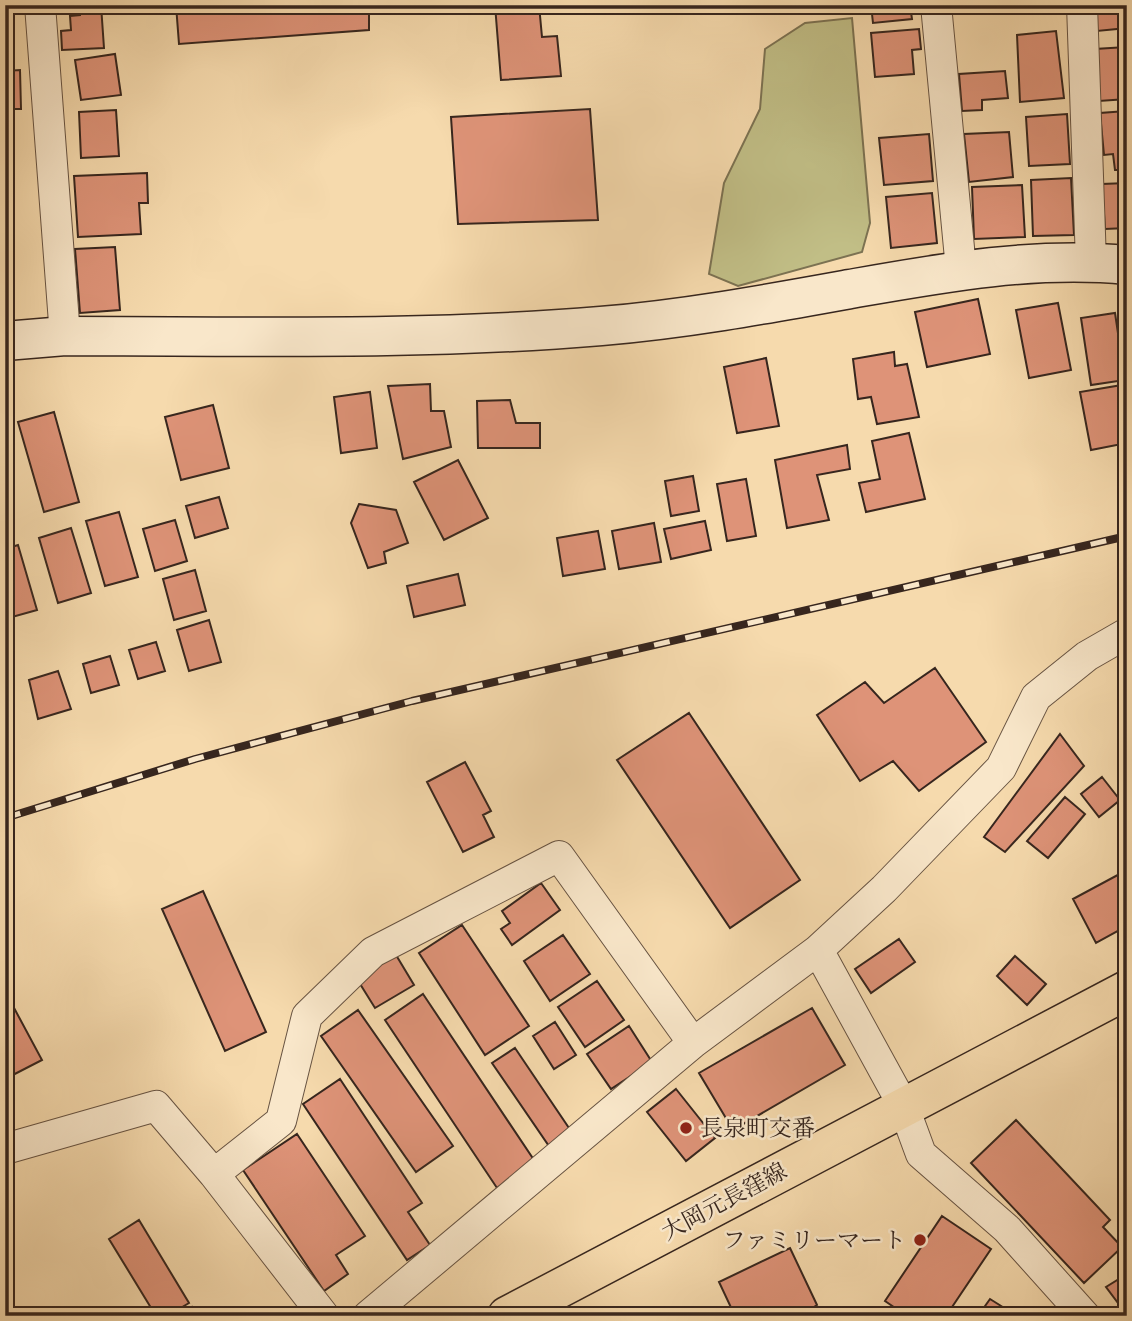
<svg xmlns="http://www.w3.org/2000/svg" width="1132" height="1321" viewBox="0 0 1132 1321" font-family="'Gentium Book Plus','Noto Serif JP',serif">
	<style>
		.green { fill: #c1be86; stroke: #7c7252; stroke-width: 2 }
		.building { fill: #de9378; stroke: #37261e; stroke-width: 2 }
		.lines { fill: none; stroke-linecap: round; stroke-linejoin: round }
		.street-casing { stroke: #675342; stroke-width: 32 }
		.secondary-casing { stroke: #37261e; stroke-width: 41 }
		.primary-casing { stroke: #37261e; stroke-width: 41 }
		.street { stroke: #f9e7ca; stroke-width: 30 }
		.secondary { stroke: #f9e7ca; stroke-width: 38 }
		.primary { stroke: #f6daad; stroke-width: 38 }
		.rail-casing { stroke: #37261e; stroke-width: 8 }
		.rail { stroke: #f9e7ca; stroke-width: 5; stroke-dasharray: 16; stroke-linecap: butt }
		.poi-dot { fill: #8f2418; stroke: #f9e7ca; stroke-width: 2.5 }
		.labels { text-anchor: middle; stroke-width: 5; stroke-linejoin: round; paint-order: stroke }
		.poi-label { font-size: 23px; fill: #37261e; stroke: #f9e7ca; text-anchor: start }
		.street-label { font-size: 23px; fill: #37261e; stroke: #f9e7ca }
	</style>
	<rect width="100%" height="100%" fill="#f6daad"/>
	<filter id="stains"><feTurbulence type="fractalNoise" baseFrequency=".00286" numOctaves="4"/><feColorMatrix values="0 0 0 0 .2 0 0 0 0 .09 0 0 0 0 .02 0 0 0 .5 -.17"/></filter>
	<radialGradient id="worn" r=".72"><stop offset=".6" stop-color="#630" stop-opacity="0"/><stop offset="1" stop-color="#630" stop-opacity=".3"/></radialGradient>
	<path class="green" d="M852,18L870,223L862,252L738,286L709,274L724,183L760,109L765,49L805,23Z"/>
	<path class="building" d="M5,5H10L12,36L5,37Z
		M80,5H101L104,48L62,50L61,31L71,30L70,16L80,15Z
		M176,5H369V30L179,44Z
		M495,5H539L542,37L557,36L561,76L501,80Z
		M871,5H910L912,19L873,23Z
		M958,5H1008V8L958,12Z
		M1095,5H1125L1127,28L1097,31Z
		M919,29L921,49L912,50L914,74L875,77L871,33Z
		M1056,31L1064,98L1020,102L1017,35Z
		M1126,47L1127,99L1099,101L1095,49Z
		M115,54L121,95L81,100L75,60Z
		M20,70L21,109H5V71Z
		M1005,71L1008,98L982,100V110L962,111L959,74Z
		M590,109L598,220L458,224L451,117Z
		M116,110L119,156L81,158L79,112Z
		M1126,111L1127,170H1115L1113,154L1104,155L1100,113Z
		M1067,114L1070,164L1029,166L1026,117Z
		M1009,132L1013,177L969,182L964,134Z
		M929,134L933,181L884,185L879,138Z
		M147,173L148,203H139L141,234L78,237L74,176Z
		M1071,178L1074,235L1033,236L1031,180Z
		M1127,183V228L1105,229L1102,184Z
		M1022,185L1025,237L974,239L972,187Z
		M932,193L937,243L891,248L886,197Z
		M115,247L120,310L80,313L75,249Z
		M978,299L990,354L927,367L915,312Z
		M1058,303L1071,370L1029,378L1016,310Z
		M1115,313L1125,380L1091,385L1081,318Z
		M894,352L895,366L907,364L919,417L877,424L871,397L858,399L853,359Z
		M766,358L779,426L737,433L724,367Z
		M430,384L431,411H444L451,447L403,459L388,386Z
		M1122,385L1127,412V443L1091,450L1080,392Z
		M370,392L377,448L341,453L334,397Z
		M510,400L516,423H540V448H478L477,401Z
		M213,405L229,468L181,480L165,417Z
		M54,412L79,502L44,512L18,422Z
		M909,433L925,499L866,512L859,483L880,479L872,441Z
		M847,445L850,469L817,475L829,520L787,528L775,460Z
		M458,460L488,518L444,540L414,482Z
		M693,476L699,511L671,516L665,481Z
		M746,479L756,536L727,541L717,484Z
		M219,497L228,528L195,538L186,506Z
		M359,504L396,510L408,543L384,552L386,563L368,568L351,523Z
		M119,512L138,577L105,586L86,521Z
		M175,520L187,561L155,571L143,529Z
		M705,521L711,550L671,559L664,529Z
		M654,523L661,562L619,569L612,531Z
		M71,528L91,593L58,603L39,538Z
		M598,531L605,569L563,576L557,538Z
		M18,545L37,610L5,619V549Z
		M195,570L206,611L174,620L163,579Z
		M458,574L465,605L414,617L407,586Z
		M209,620L221,662L189,671L177,630Z
		M156,642L165,671L138,679L129,650Z
		M110,656L119,685L91,693L83,664Z
		M935,668L986,742L919,791L893,761L860,781L817,715L865,682L884,703Z
		M58,671L71,709L38,719L29,680Z
		M5,696L12,720L5,722Z
		M689,713L800,880L730,928L617,760Z
		M1060,734L1084,766L1005,852L984,837Z
		M465,762L491,811L483,815L494,837L463,852L427,782Z
		M1102,777L1120,800L1099,817L1081,794Z
		M1065,797L1085,814L1048,858L1027,841Z
		M1127,870V926L1096,943L1073,899Z
		M541,883L560,910L512,945L501,929L510,923L502,911Z
		M203,891L266,1032L225,1051L162,909Z
		M462,925L529,1026L485,1055L419,953Z
		M563,935L590,974L550,1001L524,961Z
		M899,939L915,962L871,993L855,969Z
		M396,955L414,985L375,1008L357,979Z
		M1015,956L1046,984L1027,1005L997,976Z
		M597,981L624,1020L585,1047L558,1007Z
		M6,993L42,1060L5,1079V994Z
		M423,994L536,1163L497,1188L385,1020Z
		M812,1008L845,1065L733,1130L699,1073Z
		M358,1010L453,1146L416,1172L321,1036Z
		M555,1022L576,1055L554,1069L533,1036Z
		M629,1026L652,1062L611,1089L587,1054Z
		M515,1048L573,1134L551,1149L492,1063Z
		M340,1079L422,1203L408,1212L430,1245L407,1260L303,1104Z
		M676,1089L715,1138L686,1161L647,1112Z
		M1016,1120L1110,1220L1103,1227L1122,1247L1084,1283L971,1163Z
		M297,1134L365,1236L336,1255L348,1274L324,1291L243,1170Z
		M942,1216L991,1249L946,1316H907L885,1301Z
		M139,1220L189,1303L167,1316H156L109,1239Z
		M790,1248L817,1305L800,1316H735L719,1282Z
		M1127,1274V1315L1106,1287Z
		M990,1299L1017,1316H978Z
		M192,1307L197,1316H178Z"/>
	<g class="lines">
		<g class="street-casing">
			<path id="street" d="M40,5L65,336
				M936,5L961,269
				M1082,5L1091,262
				M818,950L903,1105L921,1154L1007,1229L1085,1316
				M5,1149L156,1106L214,1174L324,1316
				M214,1174L281,1121L307,1016L373,952L559,856L693,1043
				M368,1316L693,1043L818,950L884,889L1001,768L1036,697L1087,656L1127,633"/>
		</g>
		<g class="secondary-casing">
			<path id="secondary" d="M5,341L65,336C243,336 423,341 601,326C685,319 767,304 850,289C941,273 1034,256 1127,265"/>
		</g>
		<g class="primary-casing">
			<path id="primary" d="M507,1316L1127,990"/>
		</g>
		<use href="#street" class="street"/>
		<use href="#secondary" class="secondary"/>
		<use href="#primary" class="primary"/>
		<g class="rail-casing">
			<path id="rail" d="M5,818L195,759L412,701L1127,536"/>
		</g>
		<use href="#rail" class="rail"/>
	</g>
	<g class="poi-dot">
		<circle cx="686" cy="1128" r="7"/>
		<circle cx="920" cy="1240" r="7"/>
	</g>
	<g class="labels">
		<g class="poi-label">
			<text x="700" y="1136">長泉町交番</text>
			<text x="906" y="1248" text-anchor="end">ファミリーマート</text>
		</g>
		<g class="street-label">
			<text transform="translate(724 1201) rotate(-28)" y="8">大岡元長窪線</text>
		</g>
	</g>
	<rect width="1132" height="1321" fill="none" stroke="#f6daad" stroke-width="28"/>
	<rect x="7" y="7" width="1118" height="1307" fill="none" stroke="#37261e" stroke-width="3.5"/>
	<rect x="14" y="14" width="1104" height="1293" fill="none" stroke="#37261e" stroke-width="2"/>
	<rect width="100%" height="100%" filter="url(#stains)"/>
	<rect width="100%" height="100%" fill="url(#worn)"/>
</svg>
